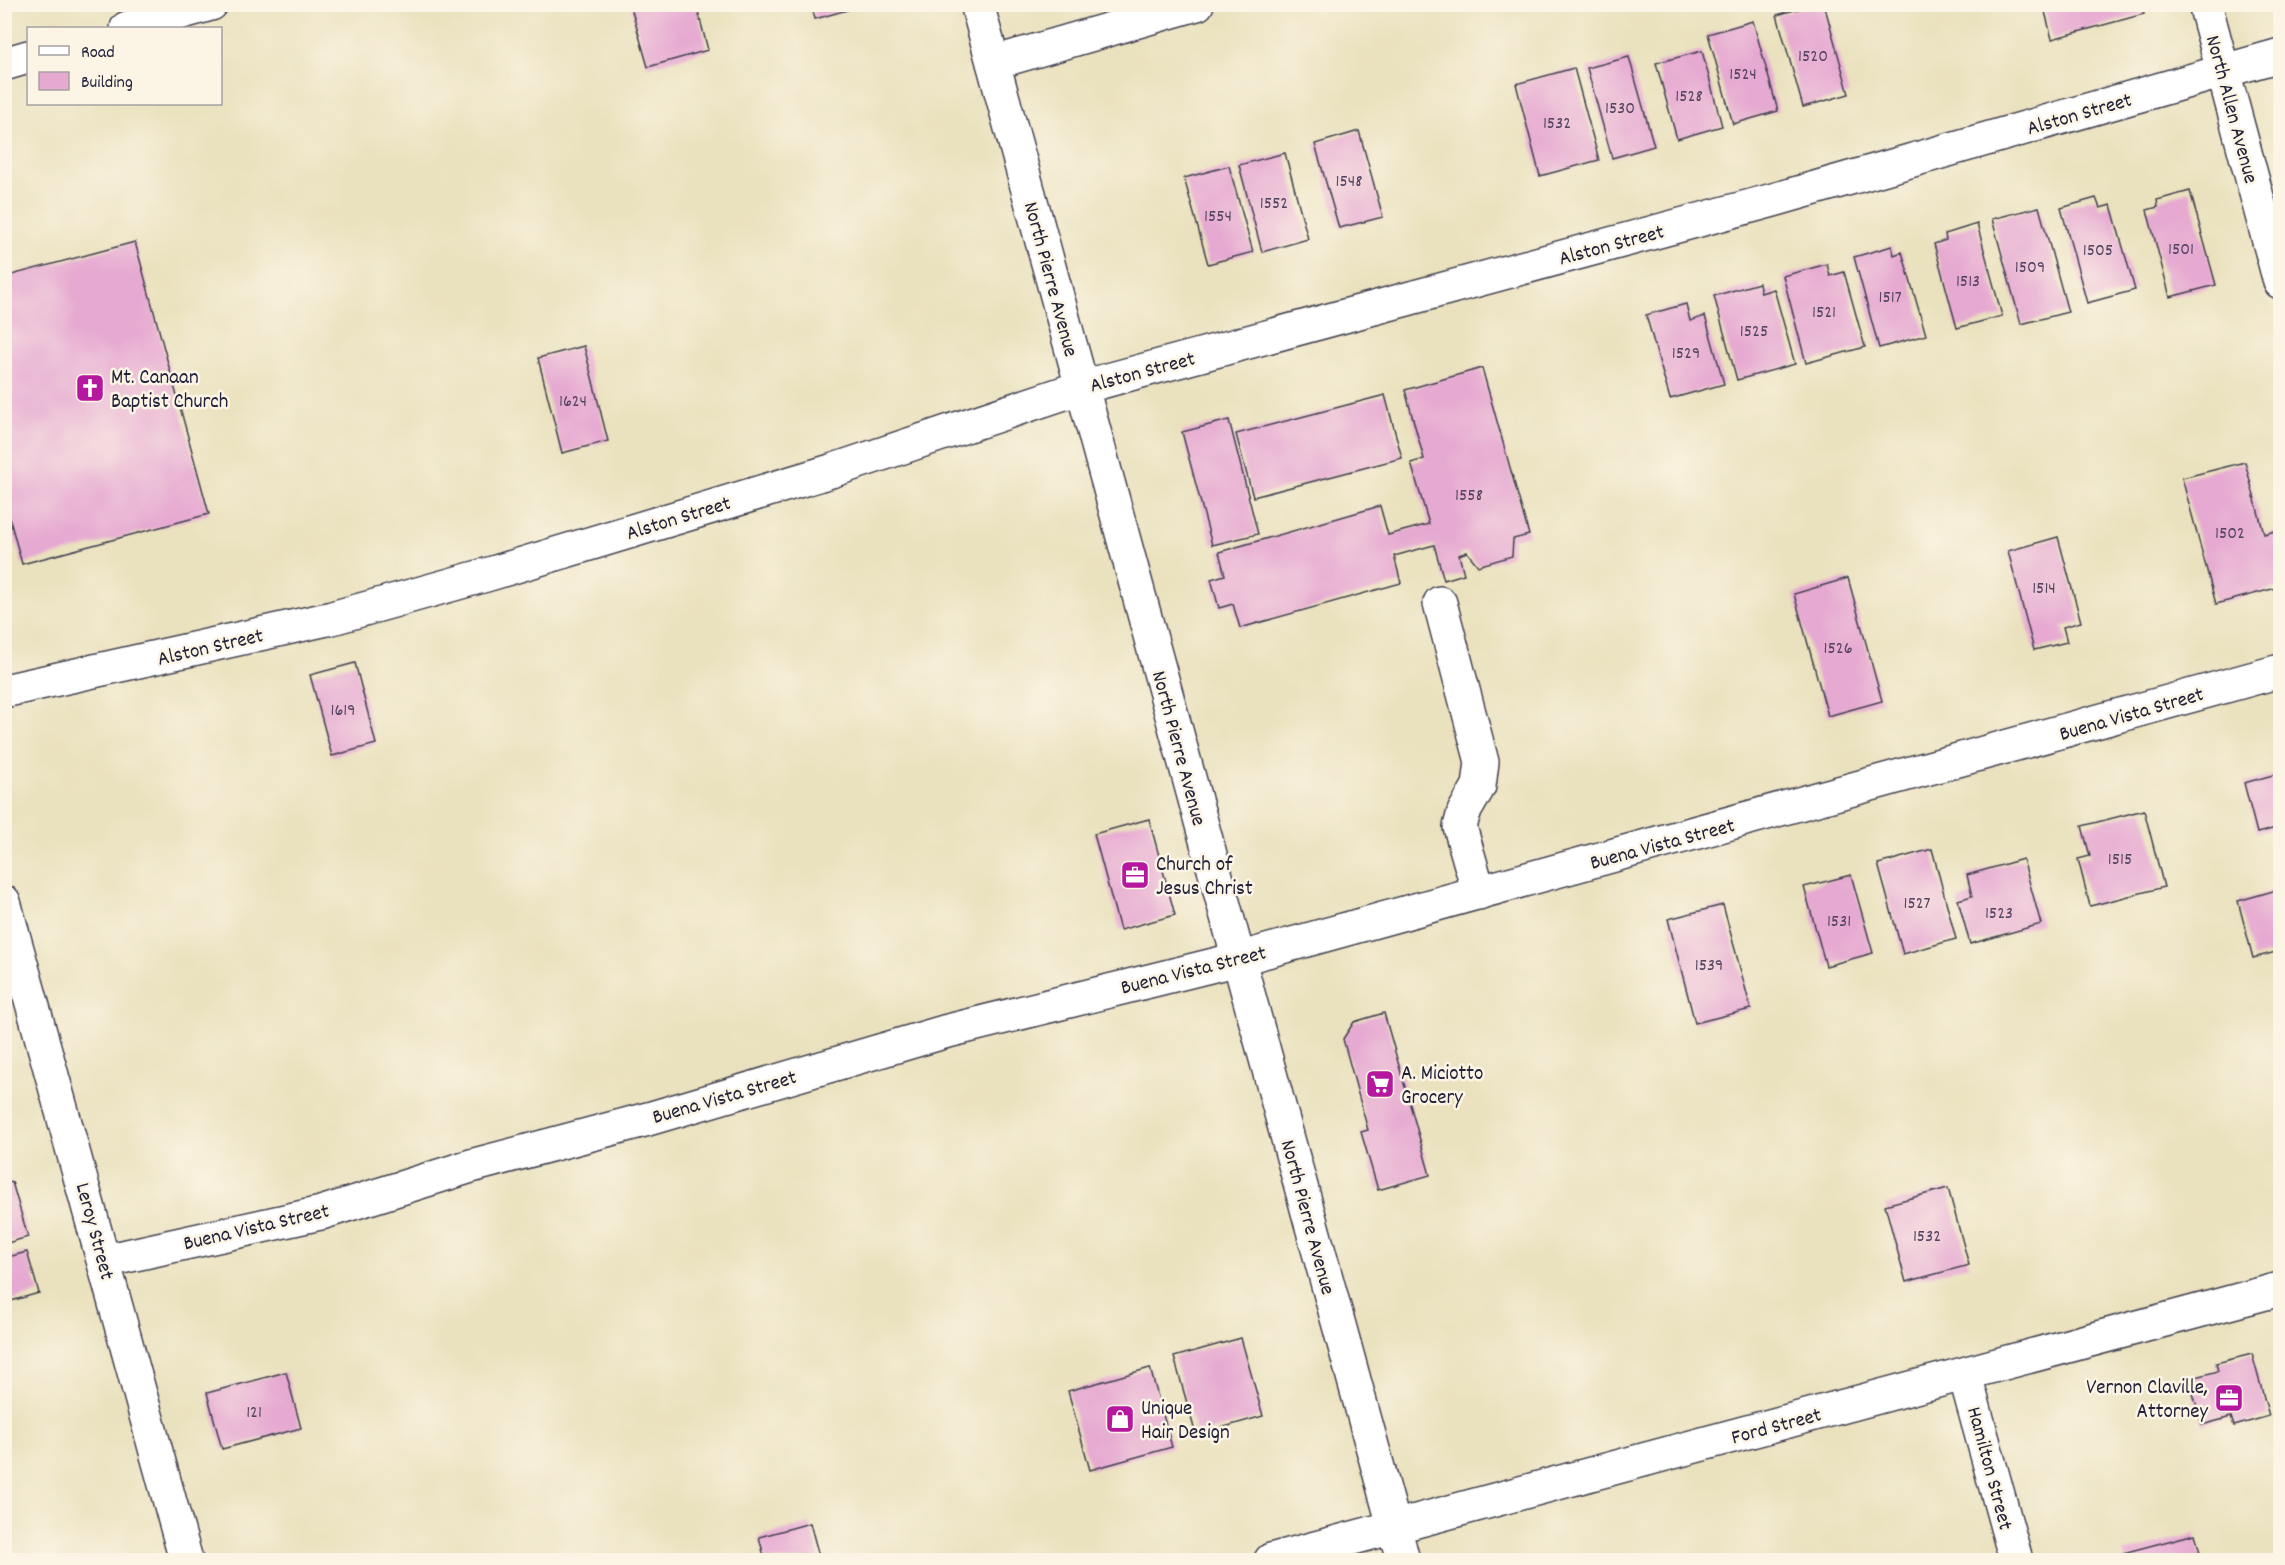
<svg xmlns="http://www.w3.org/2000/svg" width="2285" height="1565" viewBox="0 0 2285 1565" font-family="Dekko,sans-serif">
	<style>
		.building { fill: #e6a9d1 }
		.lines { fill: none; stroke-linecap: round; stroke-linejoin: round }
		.minor-casing { stroke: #403f4f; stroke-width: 36 }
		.major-casing { stroke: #403f4f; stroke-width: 36 }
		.minor { stroke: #fff; stroke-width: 33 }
		.major { stroke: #fff; stroke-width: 33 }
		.labels { text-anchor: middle; stroke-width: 5; stroke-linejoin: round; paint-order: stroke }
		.number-label { font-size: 18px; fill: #534460 }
		.street-label { font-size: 21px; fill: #22223b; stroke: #fcf5e5 }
		.poi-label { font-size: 21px; fill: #22223b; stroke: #fcf5e5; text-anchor: start }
	</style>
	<rect width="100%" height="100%" fill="#fcf5e5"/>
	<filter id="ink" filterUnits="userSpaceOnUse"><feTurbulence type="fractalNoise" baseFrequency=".0167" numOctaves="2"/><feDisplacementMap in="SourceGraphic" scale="12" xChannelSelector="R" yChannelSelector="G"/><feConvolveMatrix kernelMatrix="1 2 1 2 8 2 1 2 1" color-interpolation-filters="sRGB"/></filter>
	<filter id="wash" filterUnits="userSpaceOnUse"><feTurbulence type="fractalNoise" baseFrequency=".008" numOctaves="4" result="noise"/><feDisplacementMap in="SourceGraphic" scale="24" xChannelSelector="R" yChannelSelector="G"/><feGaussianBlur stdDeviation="1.35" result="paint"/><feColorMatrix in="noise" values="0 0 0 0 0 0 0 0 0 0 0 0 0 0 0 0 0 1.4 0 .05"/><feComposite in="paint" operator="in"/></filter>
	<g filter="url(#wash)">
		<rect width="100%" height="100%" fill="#eae1be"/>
		<g id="blocks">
			<path class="building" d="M630,4H696L708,50L648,67Z
				M811,4H865V5L815,19Z
				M1815,4H1824L1849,94L1803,107L1777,15Z
				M2043,4H2142L2144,14L2052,39Z
				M1753,21L1778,111L1733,124L1708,34Z
				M1702,51L1722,126L1677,139L1656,63Z
				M1629,57L1654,146L1612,158L1587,68Z
				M1574,68L1599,160L1540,176L1516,84Z
				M1359,131L1383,217L1339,228L1315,144Z
				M1285,153L1308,239L1262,252L1239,165Z
				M1229,166L1253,252L1208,264L1184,178Z
				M2190,191L2216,285L2170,297L2147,210L2158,207L2157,200Z
				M2096,198L2100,208L2111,205L2135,290L2087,303L2061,208Z
				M2039,207L2068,312L2021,324L1992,219Z
				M1977,224L2002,316L1957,328L1934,244L1946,240L1945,234Z
				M135,242L209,514L22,564L4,498V277Z
				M1892,246L1894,255L1902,252L1926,335L1879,348L1854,257Z
				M1827,264L1830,276L1844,272L1865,347L1806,363L1783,276Z
				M1759,283L1761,293L1774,289L1795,364L1737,380L1714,296Z
				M1686,304L1690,321L1705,316L1724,384L1670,399L1646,315Z
				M584,346L608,441L562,453L538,358Z
				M1482,368L1529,535L1513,539L1512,556L1478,566L1467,552L1459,555L1464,574L1444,580L1434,545L1394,556L1401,583L1240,628L1233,604L1219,608L1211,579L1225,575L1219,552L1380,506L1388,535L1429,524L1411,463L1424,459L1405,390Z
				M1385,395L1402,458L1253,497L1236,434Z
				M1229,420L1258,534L1212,545L1182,432Z
				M2245,462L2264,534L2279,530L2280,537V587L2216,604L2182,478Z
				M2058,537L2081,622L2063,627L2067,642L2034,650L2008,551Z
				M1848,578L1882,701L1828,716L1794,594Z
				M355,663L376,744L332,756L310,675Z
				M2280,773V827L2257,833L2244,783Z
				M2144,810L2164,887L2090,906L2078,859L2090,856L2082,826Z
				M1149,819L1175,915L1120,930L1094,834Z
				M1932,849L1956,939L1903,954L1878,864Z
				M2023,859L2041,924L1970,944L1958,900L1972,896L1967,875Z
				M1851,875L1873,953L1826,966L1804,887Z
				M2280,889V951L2253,958L2238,901Z
				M1723,905L1751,1009L1695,1023L1668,919Z
				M1384,1013L1430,1175L1378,1190L1361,1132L1368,1130L1343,1039L1354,1022Z
				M12,1182L28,1237L4,1244V1184Z
				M1948,1188L1969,1265L1906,1282L1885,1205Z
				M27,1252L39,1293L4,1303V1258Z
				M1241,1338L1263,1416L1196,1435L1174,1357Z
				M2252,1354L2269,1416L2234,1426L2231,1417L2202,1425L2189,1379L2218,1371L2216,1363Z
				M1150,1368L1172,1447L1090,1470L1068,1391Z
				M286,1372L301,1428L222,1449L207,1393Z
				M810,1523L820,1560H765L759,1537Z
				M2195,1534L2202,1560H2125L2123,1553Z"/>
		</g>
	</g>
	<g filter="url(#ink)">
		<use href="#blocks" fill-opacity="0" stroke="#403f4f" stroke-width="1.5"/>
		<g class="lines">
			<g class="minor-casing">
				<path id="minor" d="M977,4L1394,1526
					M2205,4L2280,282
					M127,28L211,4
					M993,63L1197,4
					M4,64L28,57
					M1440,603L1482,762L1479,786L1464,812L1460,827L1479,893
					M4,691L332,618L486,575L831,471L1082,387L1773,200L2280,55
					M4,902L186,1560
					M104,1261L321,1213L471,1166L648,1119L944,1032L1238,959L2280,671
					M1965,1375L2016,1560"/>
			</g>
			<g class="major-casing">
				<path id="major" d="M1394,1526L1403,1560
					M1271,1560L2280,1289"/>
			</g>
			<use href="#minor" class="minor"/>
			<use href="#major" class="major"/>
		</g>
	</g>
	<defs>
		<g id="church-square" transform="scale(1.5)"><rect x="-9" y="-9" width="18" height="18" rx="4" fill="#b5179e" stroke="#fcf5e5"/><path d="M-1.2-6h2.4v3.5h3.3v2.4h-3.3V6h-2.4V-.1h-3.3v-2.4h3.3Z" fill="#fff"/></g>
		<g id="office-square" transform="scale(1.5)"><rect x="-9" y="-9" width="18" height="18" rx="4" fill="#b5179e" stroke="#fcf5e5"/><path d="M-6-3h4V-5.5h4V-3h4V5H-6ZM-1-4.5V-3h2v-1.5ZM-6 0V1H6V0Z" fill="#fff"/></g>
		<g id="supermarket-square" transform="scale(1.5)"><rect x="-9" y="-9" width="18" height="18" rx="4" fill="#b5179e" stroke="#fcf5e5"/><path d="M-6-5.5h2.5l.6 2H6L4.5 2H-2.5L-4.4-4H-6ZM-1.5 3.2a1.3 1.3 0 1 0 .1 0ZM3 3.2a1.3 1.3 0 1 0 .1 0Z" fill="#fff"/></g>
		<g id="shop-square" transform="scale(1.5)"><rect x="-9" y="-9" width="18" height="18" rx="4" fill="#b5179e" stroke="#fcf5e5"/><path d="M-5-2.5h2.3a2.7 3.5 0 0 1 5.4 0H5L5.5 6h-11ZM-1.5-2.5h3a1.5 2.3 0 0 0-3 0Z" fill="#fff"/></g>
	</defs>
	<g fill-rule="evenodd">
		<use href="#church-square" x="90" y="388"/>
		<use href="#office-square" x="1135" y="875"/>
		<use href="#supermarket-square" x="1380" y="1084"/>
		<use href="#office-square" x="2229" y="1398"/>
		<use href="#shop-square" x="1120" y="1419"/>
	</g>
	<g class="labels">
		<g class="number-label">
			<text x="1813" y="61">1520</text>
			<text x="1743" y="79">1524</text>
			<text x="1689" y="101">1528</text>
			<text x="1620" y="113">1530</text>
			<text x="1557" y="128">1532</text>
			<text x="1349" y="186">1548</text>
			<text x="1274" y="208">1552</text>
			<text x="1218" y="221">1554</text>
			<text x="2181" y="254">1501</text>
			<text x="2098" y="255">1505</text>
			<text x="2030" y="272">1509</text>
			<text x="1968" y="286">1513</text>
			<text x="1890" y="302">1517</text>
			<text x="1824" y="317">1521</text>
			<text x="1754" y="336">1525</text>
			<text x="1686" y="358">1529</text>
			<text x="573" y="406">1624</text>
			<text x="1469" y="500">1558</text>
			<text x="2230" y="538">1502</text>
			<text x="2044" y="593">1514</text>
			<text x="1838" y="653">1526</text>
			<text x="343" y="715">1619</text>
			<text x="2120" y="864">1515</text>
			<text x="1917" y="908">1527</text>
			<text x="1999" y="918">1523</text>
			<text x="1839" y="926">1531</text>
			<text x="1709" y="970">1539</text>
			<text x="1927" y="1241">1532</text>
			<text x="254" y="1417">121</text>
		</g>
		<g class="street-label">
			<text transform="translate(2233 109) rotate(75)" y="7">North Allen Avenue</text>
			<text transform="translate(2079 113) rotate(-16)" y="7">Alston Street</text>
			<text transform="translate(1611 244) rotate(-15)" y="7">Alston Street</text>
			<text transform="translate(1052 279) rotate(75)" y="7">North Pierre Avenue</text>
			<text transform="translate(1142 371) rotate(-15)" y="7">Alston Street</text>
			<text transform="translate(678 517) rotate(-17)" y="7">Alston Street</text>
			<text transform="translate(210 646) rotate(-13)" y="7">Alston Street</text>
			<text transform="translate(2131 713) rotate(-16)" y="7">Buena Vista Street</text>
			<text transform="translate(1180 748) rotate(75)" y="7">North Pierre Avenue</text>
			<text transform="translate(1662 843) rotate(-15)" y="7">Buena Vista Street</text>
			<text transform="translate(1193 969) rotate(-14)" y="7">Buena Vista Street</text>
			<text transform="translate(724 1096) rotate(-16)" y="7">Buena Vista Street</text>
			<text transform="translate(1309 1217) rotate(75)" y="7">North Pierre Avenue</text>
			<text transform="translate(256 1226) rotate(-13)" y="7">Buena Vista Street</text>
			<text transform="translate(96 1231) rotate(75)" y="7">Leroy Street</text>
			<text transform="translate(1776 1425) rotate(-15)" y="7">Ford Street</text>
			<text transform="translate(1991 1468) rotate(75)" y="7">Hamilton Street</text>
		</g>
		<g class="poi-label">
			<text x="111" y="383">Mt. Canaan<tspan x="111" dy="24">Baptist Church</tspan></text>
			<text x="1156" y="870">Church of<tspan x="1156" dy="24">Jesus Christ</tspan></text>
			<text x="1401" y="1079">A. Miciotto<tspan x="1401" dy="24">Grocery</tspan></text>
			<text x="2208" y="1393" text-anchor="end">Vernon Claville,<tspan x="2208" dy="24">Attorney</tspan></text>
			<text x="1141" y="1414">Unique<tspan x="1141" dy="24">Hair Design</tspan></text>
		</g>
	</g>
	<rect width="2285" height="1565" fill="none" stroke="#fcf5e5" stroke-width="24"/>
	<rect x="27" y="27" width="195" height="78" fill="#fcf5e5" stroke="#a5a1a1" stroke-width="1.5"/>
	<rect x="39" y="46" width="30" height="9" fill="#ffffff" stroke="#a5a1a1" stroke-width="1.5"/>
	<text x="81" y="57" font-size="18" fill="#22223b">Road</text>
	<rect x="39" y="72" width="30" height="18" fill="#e6a9d1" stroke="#a5a1a1" stroke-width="1.5"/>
	<text x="81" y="87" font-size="18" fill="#22223b">Building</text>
</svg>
